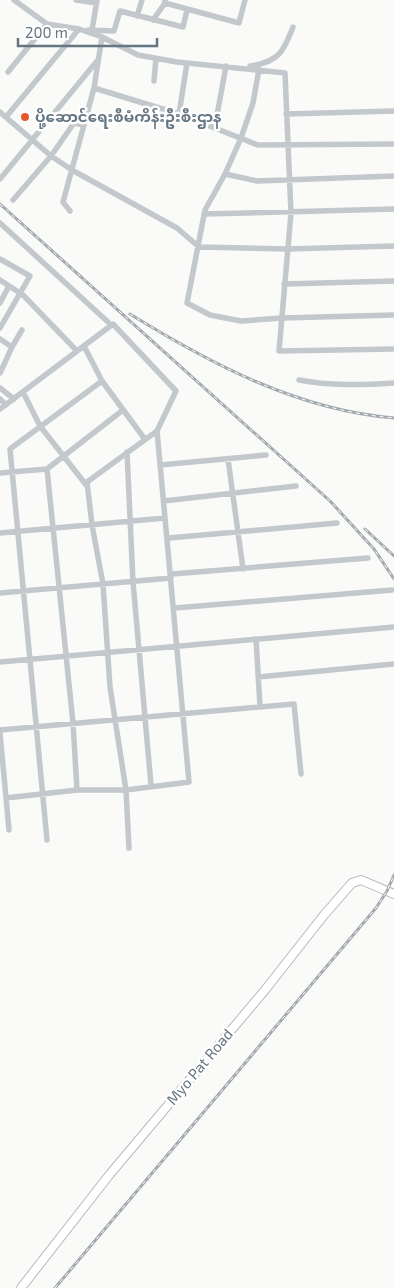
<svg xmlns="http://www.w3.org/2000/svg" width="394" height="1288" viewBox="0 0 394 1288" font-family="'Exo 2','Noto Sans Myanmar',sans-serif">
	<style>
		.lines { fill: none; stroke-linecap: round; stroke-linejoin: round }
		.major-casing { stroke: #b5babe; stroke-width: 10 }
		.minor { stroke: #c3c8cc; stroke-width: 5.5 }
		.major { stroke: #fff; stroke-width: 8 }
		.rail-casing { stroke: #a2aab0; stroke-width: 3 }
		.rail { stroke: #fff; stroke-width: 1; stroke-dasharray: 4; stroke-linecap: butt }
		.poi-dot { fill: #e4572e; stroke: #fff; stroke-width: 2 }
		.labels { text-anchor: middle; stroke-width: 5; stroke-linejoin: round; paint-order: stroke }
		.poi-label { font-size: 15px; font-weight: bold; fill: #657683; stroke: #fff; text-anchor: start }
		.street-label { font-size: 15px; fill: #657683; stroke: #fff }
	</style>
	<rect width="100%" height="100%" fill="#fafaf8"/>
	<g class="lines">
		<g class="major-casing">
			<path id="major" d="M21,1288L110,1174L265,990L324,915L352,883L361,880L394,894"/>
		</g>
		<path class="minor" d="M14,0L47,24L79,29L102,37L138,55L177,62L285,73L291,213L279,351L394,349
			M76,0L97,3
			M165,0V3L239,23L245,0
			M137,16L142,0
			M153,20L165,3
			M88,30L114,31L120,11L183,27L187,10
			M92,30L97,0
			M250,66C279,62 284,51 293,27
			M259,69L253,103L241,138L225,174L205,210L187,303L210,315L241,321L282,318L394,315
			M8,72L47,24
			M154,81L156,58
			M94,88L179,114L258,145L394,144
			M0,112L51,156L72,170L177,228L199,247L287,249L394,246
			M179,114L187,63
			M286,114L394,111
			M6,117L79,29
			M215,126L226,66
			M225,174L257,181L394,176
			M0,179L97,61
			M13,200L51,156L74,123L84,125
			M70,211L63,202L94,88L102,37
			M204,214L394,209
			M0,223L108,322
			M0,259L30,276L0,328
			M0,280L23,295L77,351
			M284,284L394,281
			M0,303L9,286
			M0,339L12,347L0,373
			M84,346L102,381L144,438
			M12,347L22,330
			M299,380C330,386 362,385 394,383
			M0,388L14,399
			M23,392L40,426L87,486
			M0,399L6,405
			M0,409L113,324L176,391L157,431L165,518
			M127,452L133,582L151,785
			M228,459L243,569
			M160,465L266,455
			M47,469L73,723L77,790
			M0,473L47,469L123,410
			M164,501L296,486
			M0,533L165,518L189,782L126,790H77L6,798
			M169,538L337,523
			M172,574L368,558
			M0,593L171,578
			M175,608L392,590
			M256,639L260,706
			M0,662L394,627
			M258,677L394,664
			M0,730L294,704L301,774
			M0,733L9,830
			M47,840L10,449L102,381
			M129,848L126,790L110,687L103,584L92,525L87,482L157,431"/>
		<use href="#major" class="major"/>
		<g class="rail-casing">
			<path id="rail" d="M0,204L330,501L374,549L394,579
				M130,314C211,364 298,410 394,418
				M365,529L394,556
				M55,1288L376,908L387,891L394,875"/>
		</g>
		<use href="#rail" class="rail"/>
	</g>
	<circle class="poi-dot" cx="25" cy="117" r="5"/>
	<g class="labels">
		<g class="poi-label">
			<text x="35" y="122">ပို့ဆောင်ရေးစီမံကိန်းဦးစီးဌာန</text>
		</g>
		<g class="street-label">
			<text transform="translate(200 1067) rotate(-50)" y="5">Myo Pat Road</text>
		</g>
	</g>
	<path d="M18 38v8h139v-8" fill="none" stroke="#657683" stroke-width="2.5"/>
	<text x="25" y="38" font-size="15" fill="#657683" stroke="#ffffff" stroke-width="4" paint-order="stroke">200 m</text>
</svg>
